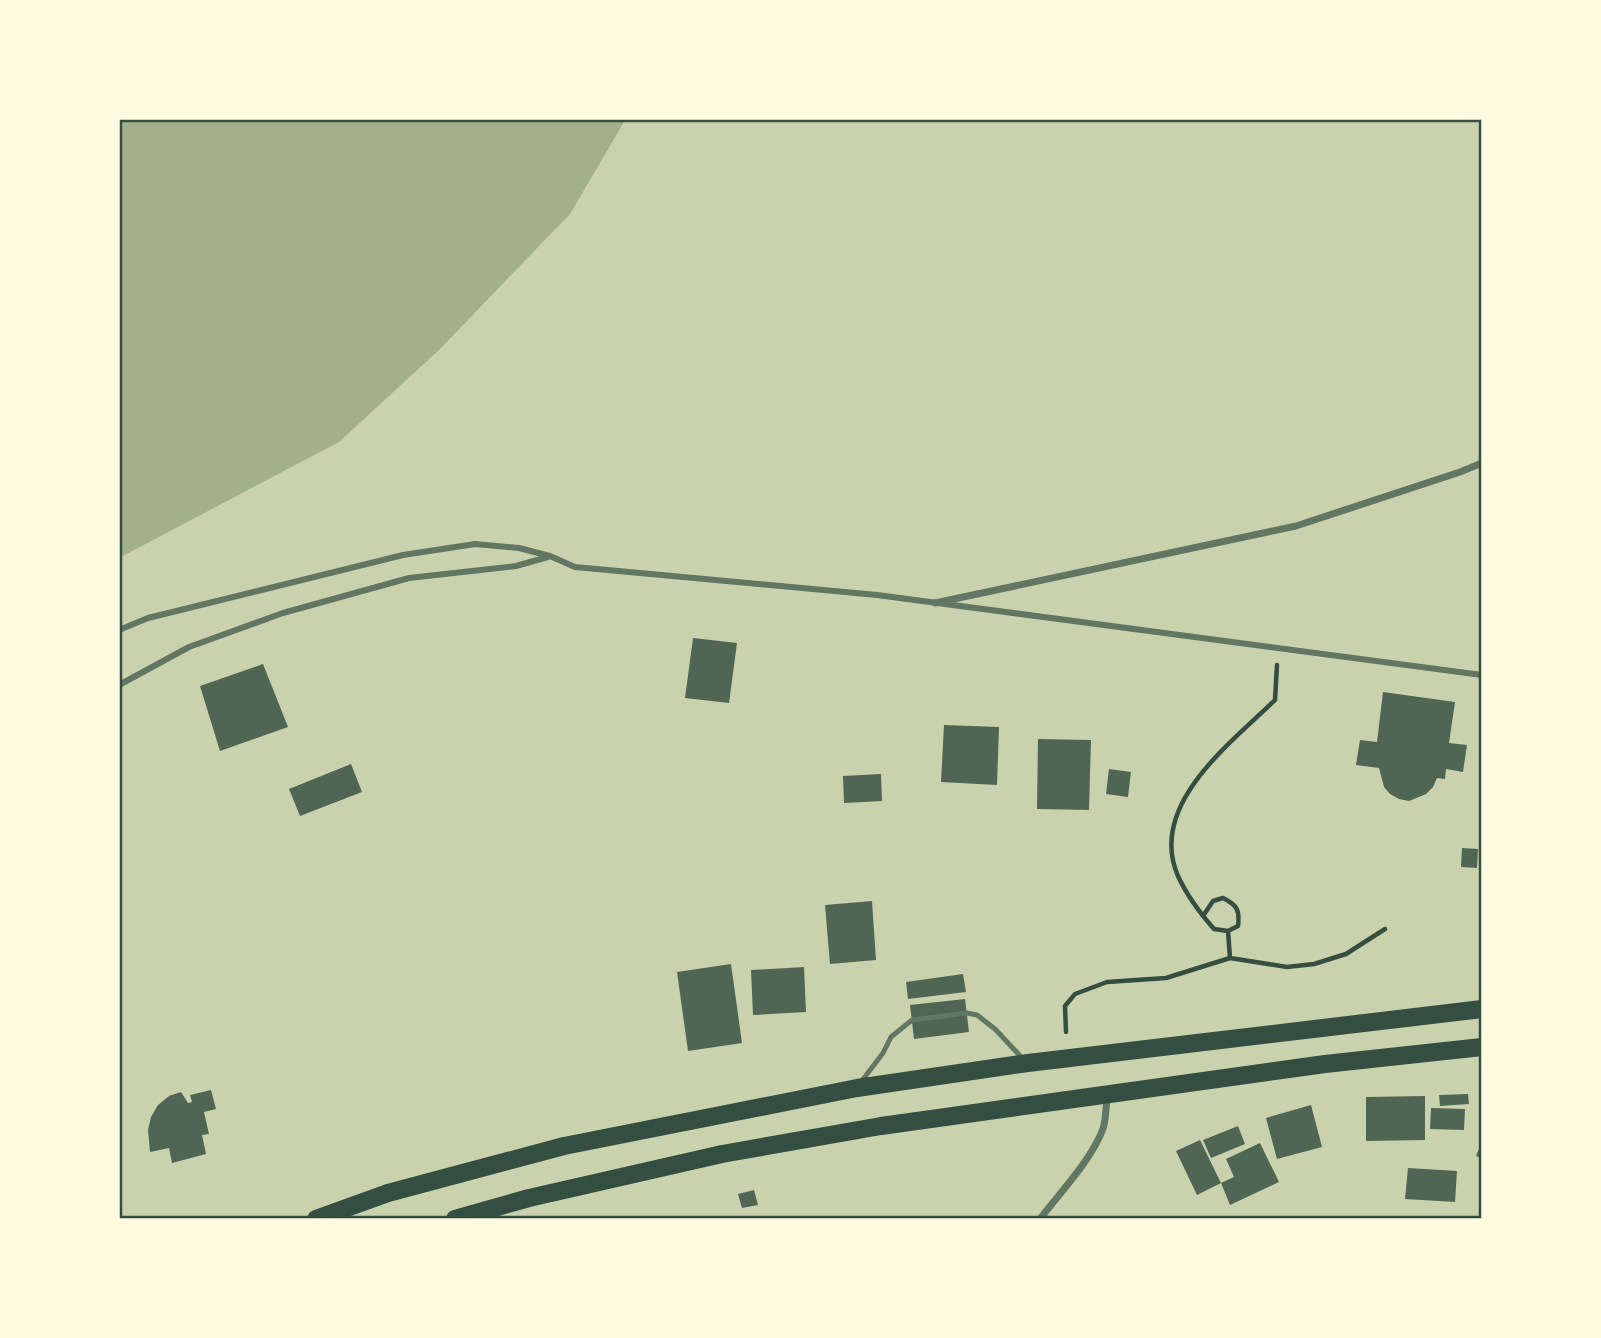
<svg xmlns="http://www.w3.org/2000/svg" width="1601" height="1338" viewBox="0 0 1601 1338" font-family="Signika,sans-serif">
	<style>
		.green { fill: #cad2ad }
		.water { fill: #a3b18a }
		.building { fill: #4f6655 }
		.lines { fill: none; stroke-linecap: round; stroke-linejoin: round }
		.path { stroke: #344e41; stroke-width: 4.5 }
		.service { stroke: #617663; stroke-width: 5 }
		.pedestrian { stroke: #617663; stroke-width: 6 }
		.minor { stroke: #617663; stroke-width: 7 }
		.primary { stroke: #344e41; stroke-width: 18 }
		.neatline { fill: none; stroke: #344e41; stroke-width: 2.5 }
	</style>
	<rect width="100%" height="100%" fill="#e9edc9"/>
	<path class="green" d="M119,119H1482V1219H119Z"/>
	<path class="water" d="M119,119H624V122L570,214L439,350L339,442L119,558Z"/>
	<path class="building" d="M693,638L737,643L729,703L685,698Z
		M263,664L288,727L220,751L200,686Z
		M1383,692L1455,702L1449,743L1467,745L1463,772L1446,769L1445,779L1437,778L1433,787L1426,794L1409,801L1399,799L1390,794L1384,787L1379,768L1356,765L1360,740L1377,742Z
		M944,725L999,727L997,785L941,782Z
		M1038,739L1091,740L1089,810L1037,809Z
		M351,764L362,792L300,816L289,789Z
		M1109,769L1131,772L1128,797L1106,794Z
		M881,774L882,801L844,803L843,776Z
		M1462,848L1478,849L1477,868L1461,867Z
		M872,901L876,960L830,964L825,905Z
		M731,964L742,1043L688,1051L677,972Z
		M804,967L806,1012L753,1015L751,970Z
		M963,974L966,992L908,999L906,982Z
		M965,999L969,1032L914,1039L910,1005Z
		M211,1090L216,1109L204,1112L209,1134L202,1135L206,1154L172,1163L169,1148L150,1152L148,1130L151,1117L158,1105L169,1096L181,1092L188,1103L192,1102L190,1095Z
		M1468,1094L1469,1104L1440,1106L1439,1095Z
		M1425,1096V1140L1366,1141V1097Z
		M1311,1105L1322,1147L1277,1159L1266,1118Z
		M1431,1108L1465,1109L1464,1130L1430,1129Z
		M1238,1126L1245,1144L1211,1158L1203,1140Z
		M1200,1140L1221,1183L1197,1195L1176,1151Z
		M1482,1142V1158L1476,1156Z
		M1260,1143L1279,1182L1230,1205L1221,1183L1234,1177L1226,1159Z
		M1408,1168L1457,1171L1455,1202L1405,1199Z
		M754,1190L758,1205L742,1208L738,1194Z"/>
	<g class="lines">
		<path class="path" d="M1203,916L1213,901L1223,898C1237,905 1240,910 1238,926L1228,931
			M1230,958L1228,931L1214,929C1200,913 1187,896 1178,876C1147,805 1231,743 1275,700L1277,665
			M1066,1032L1065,1006L1075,994L1107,982L1166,978L1230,958L1287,967L1314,964L1346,954L1385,929"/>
		<path class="service" d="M861,1082L883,1053L891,1037L912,1020L967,1013L977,1015L995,1029L1023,1059"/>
		<path class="pedestrian" d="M119,630L148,618L403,555L475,544L519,548L550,556L575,567L877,595L1482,675
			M119,685L189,647L283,613L409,578L516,566L548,557"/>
		<path class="minor" d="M935,603L1296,526L1460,472L1482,463
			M1040,1219C1061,1191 1090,1162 1103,1129C1106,1120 1106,1107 1107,1097"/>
		<path class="primary" d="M316,1219L388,1193L564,1146L857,1088L1028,1063L1482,1009
			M455,1219L529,1198L722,1154L881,1126L1325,1064L1482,1047"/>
	</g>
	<rect width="1601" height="1338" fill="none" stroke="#fefae0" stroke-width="242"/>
	<rect x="121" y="121" width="1359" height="1096" class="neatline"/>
</svg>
